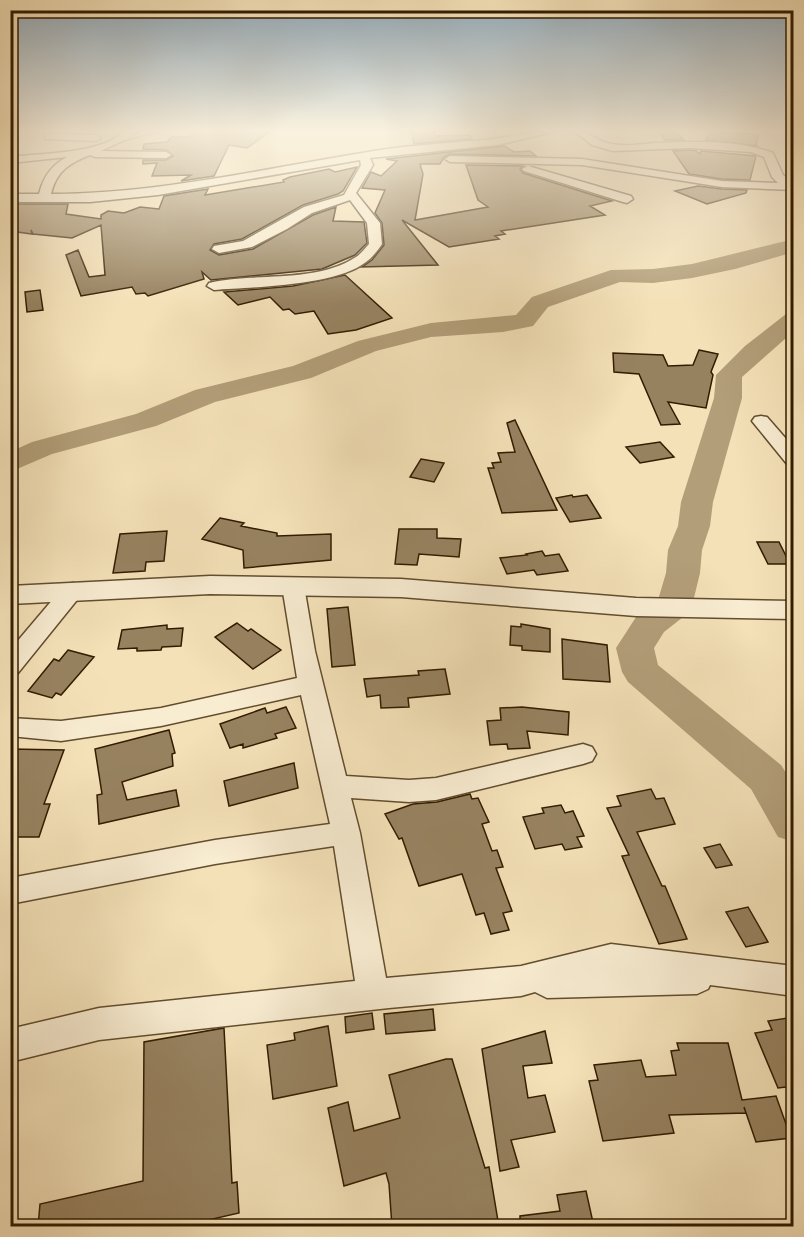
<svg xmlns="http://www.w3.org/2000/svg" width="804" height="1237" viewBox="0 0 804 1237" font-family="Vollkorn,serif">
	<style>
		.lines { fill: none; stroke-linecap: round; stroke-linejoin: round }
		.river { fill: #b29e79; fill-rule: evenodd }
		.building { fill: #978260; stroke: #321c00; stroke-width: 1.5 }
		.service-casing { stroke: #624d2e; stroke-width: 2 }
		.minor-casing { stroke: #624d2e; stroke-width: 3 }
		.tertiary-casing { stroke: #624d2e; stroke-width: 3 }
		.service { fill: #f8ecd1; fill-rule: evenodd }
		.minor { fill: #f8ecd1; fill-rule: evenodd }
		.tertiary { fill: #f8ecd1; fill-rule: evenodd }
	</style>
	<rect width="100%" height="100%" fill="#f4e1b8"/>
	<filter id="stains"><feTurbulence type="fractalNoise" baseFrequency=".00333" numOctaves="4"/><feColorMatrix values="0 0 0 0 .2 0 0 0 0 .09 0 0 0 0 .02 0 0 0 .5 -.17"/></filter>
	<radialGradient id="worn" r=".72"><stop offset=".6" stop-color="#630" stop-opacity="0"/><stop offset="1" stop-color="#630" stop-opacity=".3"/></radialGradient>
	<g class="lines">
		<path class="river" d="M794,239V252L735,269L692,278L653,283L620,282L548,307L533,326L503,332L431,337L376,351L311,378L215,402L156,426L52,454L10,472V452L32,442L136,414L195,390L293,366L358,341L431,323L516,315L532,297L611,270L653,269L692,264Z
			M794,312V331L742,377V398L713,502L710,526L702,550L700,573L692,606L687,614L664,632L654,648L658,665L781,765L794,785V842L778,837L751,789L628,682L622,672L616,648L638,614L658,600L666,573L668,550L678,526L681,502L714,398L716,375L745,346L786,314Z"/>
	</g>
	<path class="building" d="M271,131L247,148L229,145L214,176L181,181L191,175L152,176L157,163L143,164V160H166L173,156L166,150L143,149L144,144L167,142L172,137H189L191,132Z
		M412,131H435V136L470,135L472,139L414,144Z
		M658,131H674L684,140H665Z
		M710,131L758,135L756,145L758,146L706,140Z
		M504,146L514,152L530,151L536,156L450,154L444,157L440,164H420L423,174L415,220L488,207L478,200L466,165L523,166L520,169L523,173L612,201L590,206L605,215L501,231L505,234L495,236L499,239L449,247L402,220L438,265L362,267L372,260L384,245L382,223L375,213L385,190L362,188L371,172L381,176L397,161L386,159Z
		M690,150L696,151L700,154L701,151L756,156L750,180L722,179L689,174L673,151Z
		M357,167L343,191L338,194L303,205L242,239L214,244L210,250L219,255L253,249L313,215L336,207L333,221L364,222L367,243L355,255L322,269L211,280L202,272L204,279L148,296L145,293L136,294L132,287L81,296L66,255L78,250L89,277L105,275L101,225L72,238L33,234L31,230L32,234L10,231V211L15,204H68L66,214L101,219V215L108,211L124,213L140,207L159,209L164,196L208,189L205,195L284,182L283,180L290,177L329,169L335,172Z
		M698,186L722,189L747,190L746,193L707,204L675,191Z
		M345,275L392,318L356,330L328,334L314,311L295,314L289,309L283,310L270,297L238,305L224,292L293,286Z
		M40,290L43,310L27,312L25,292Z
		M699,350L718,354L711,372L713,375L706,408L668,402L680,424L661,425L639,374L614,372L613,353L663,355L668,366L693,365Z
		M515,420L557,510L502,513L488,468H494L492,463L501,462L498,453L515,452L507,423Z
		M660,442L674,457L640,463L626,447Z
		M421,459L444,463L434,482L410,477Z
		M572,495L573,497L587,495L601,518L570,522L556,498Z
		M220,518L244,523L241,526L277,533V536L331,534V560L244,568L243,550L202,539Z
		M399,529H437V538L461,539L459,557L419,554L417,565L395,564Z
		M167,531L164,561L146,562L145,571L113,573L120,534Z
		M757,542H779L790,564H768Z
		M542,551L545,556L559,554L568,571L537,575L534,570L507,574L500,558L527,555L526,554Z
		M348,607L355,665L332,667L327,609Z
		M237,623L248,631L251,629L281,650L253,669L215,637Z
		M521,624L550,629V652L522,650V646L510,645L511,626L521,627Z
		M167,625V629L183,628L181,646L162,647L161,650L137,651V648L118,649L122,630Z
		M562,639L607,645L610,682L563,679Z
		M68,650L94,657L61,695L56,693L52,698L28,691L54,659L59,661Z
		M445,669L450,694L408,698L409,707L381,708L380,695L367,697L364,679L419,675L418,671Z
		M286,707L296,728L275,734L277,738L243,748V744L230,748L220,724L265,708L267,713Z
		M522,707L569,712L568,735L527,731L530,748L508,749L507,744L490,745L487,721L501,720L500,708Z
		M169,730L175,753L172,754L173,766L122,782L127,800L176,790L179,806L99,824L97,795L102,794L95,749Z
		M10,749L64,750L44,804H50L39,837H10Z
		M294,763L298,788L229,806L224,781Z
		M651,789L656,799L664,798L675,824L637,832L662,886H665L687,939L659,944L622,856L629,855L607,808L621,806L617,796Z
		M470,794L472,799L478,798L489,822L482,824L492,851L497,850L503,867L496,868L512,911L503,913L509,930L491,934L484,913L476,915L462,874L419,886L402,838L399,839L385,814L413,804L437,802Z
		M561,805L565,813L573,811L584,836L577,837L582,847L565,850L562,844L535,849L523,817L544,813L542,808Z
		M720,844L732,865L716,868L704,848Z
		M748,907L768,942L746,947L726,912Z
		M433,1009L435,1030L386,1034L384,1014Z
		M372,1013L374,1029L346,1033L345,1017Z
		M794,1017V1086L778,1088L755,1033L772,1030L768,1021Z
		M328,1026L337,1086L273,1099L267,1045L295,1040L294,1033Z
		M224,1028L232,1183L237,1182L239,1213L195,1223V1227H38L40,1204L143,1181L144,1042Z
		M545,1031L552,1063L523,1066L528,1098L545,1095L555,1132L511,1140L519,1167L500,1171L482,1049Z
		M677,1043H728L742,1100L776,1096L791,1138L756,1142L744,1107L746,1113L669,1115L674,1133L603,1141L589,1081L598,1080L594,1065L641,1060L646,1077L676,1075L671,1051L679,1050Z
		M446,1059H452L485,1168L489,1167L499,1227H392L389,1184L386,1173L344,1186L328,1108L348,1102L354,1131L400,1118L389,1075Z
		M586,1191L594,1227H520V1216L560,1211L557,1195Z"/>
	<g class="lines">
		<g class="service-casing">
			<path id="service" d="M149,131H160L121,141L118,139Z"/>
		</g>
		<g class="minor-casing">
			<path id="minor" d="M123,131H133L131,137L101,151L166,152L171,155L166,158L95,157L90,155C69,163 56,172 51,194C161,194 271,167 380,150C414,145 449,143 484,140C508,138 531,131 556,131L498,145L370,158L373,165L356,193L380,223L382,244C378,250 372,258 366,262C336,286 252,287 214,290L207,286L209,283C254,272 315,284 356,257C361,254 365,248 369,244L367,223L350,200L312,213L287,229L252,247L219,253L212,249L214,246L243,241L304,207L344,195L361,165L360,160L158,195L90,202H10V194H39C43,178 51,165 67,157L10,163V157C39,153 106,154 123,131Z
				M574,131C589,131 597,142 612,144C625,147 641,144 654,143C693,142 736,139 773,153L783,175L794,183V190L722,187L582,165L450,162L445,159L450,156L582,159L722,181L778,183L772,177L764,157L751,152L690,148L613,151L592,145Z
				M49,134L96,135L101,138L96,141L45,139V135Z
				M528,166L631,196L633,199L627,203L623,202L524,171L522,169Z
				M761,416L767,417L794,448V465L787,464L752,421L755,417Z
				M293,579L301,581L304,586L315,651L346,776L409,780L436,778L583,744L592,747L596,754L592,761L583,764L436,800L409,802L351,798L360,833L386,978L521,966L611,944L794,966V996L710,985L708,989L697,994L547,998L535,992L521,996L389,1008L99,1040L10,1062V1029L99,1008L355,981L334,846L215,864L10,904V878L215,840L330,824L301,695L161,726L61,741L10,736V718L61,721L161,708L297,678L282,586L285,581Z
				M73,583L81,585L84,590L81,595L18,673L10,675V650L65,585Z"/>
		</g>
		<g class="tertiary-casing">
			<path id="tertiary" d="M210,576L401,579L636,598L794,601V619L636,616L401,597L210,594L10,604V586Z"/>
		</g>
		<use href="#service" class="service"/>
		<use href="#minor" class="minor"/>
		<use href="#tertiary" class="tertiary"/>
	</g>
	<linearGradient id="sky" x2="0" y2="1"><stop stop-color="#92abbc"/><stop offset="0.43" stop-color="#faf2df"/><stop offset="1" stop-color="#faf2df" stop-opacity="0"/></linearGradient>
	<rect width="804" height="304" fill="url(#sky)"/>
	<rect width="804" height="1237" fill="none" stroke="#f4e1b8" stroke-width="36"/>
	<rect x="12" y="12" width="780" height="1213" fill="none" stroke="#321c00" stroke-width="3"/>
	<rect x="18" y="18" width="768" height="1201" fill="none" stroke="#321c00" stroke-width="1.5"/>
	<rect width="100%" height="100%" filter="url(#stains)"/>
	<rect width="100%" height="100%" fill="url(#worn)"/>
</svg>
